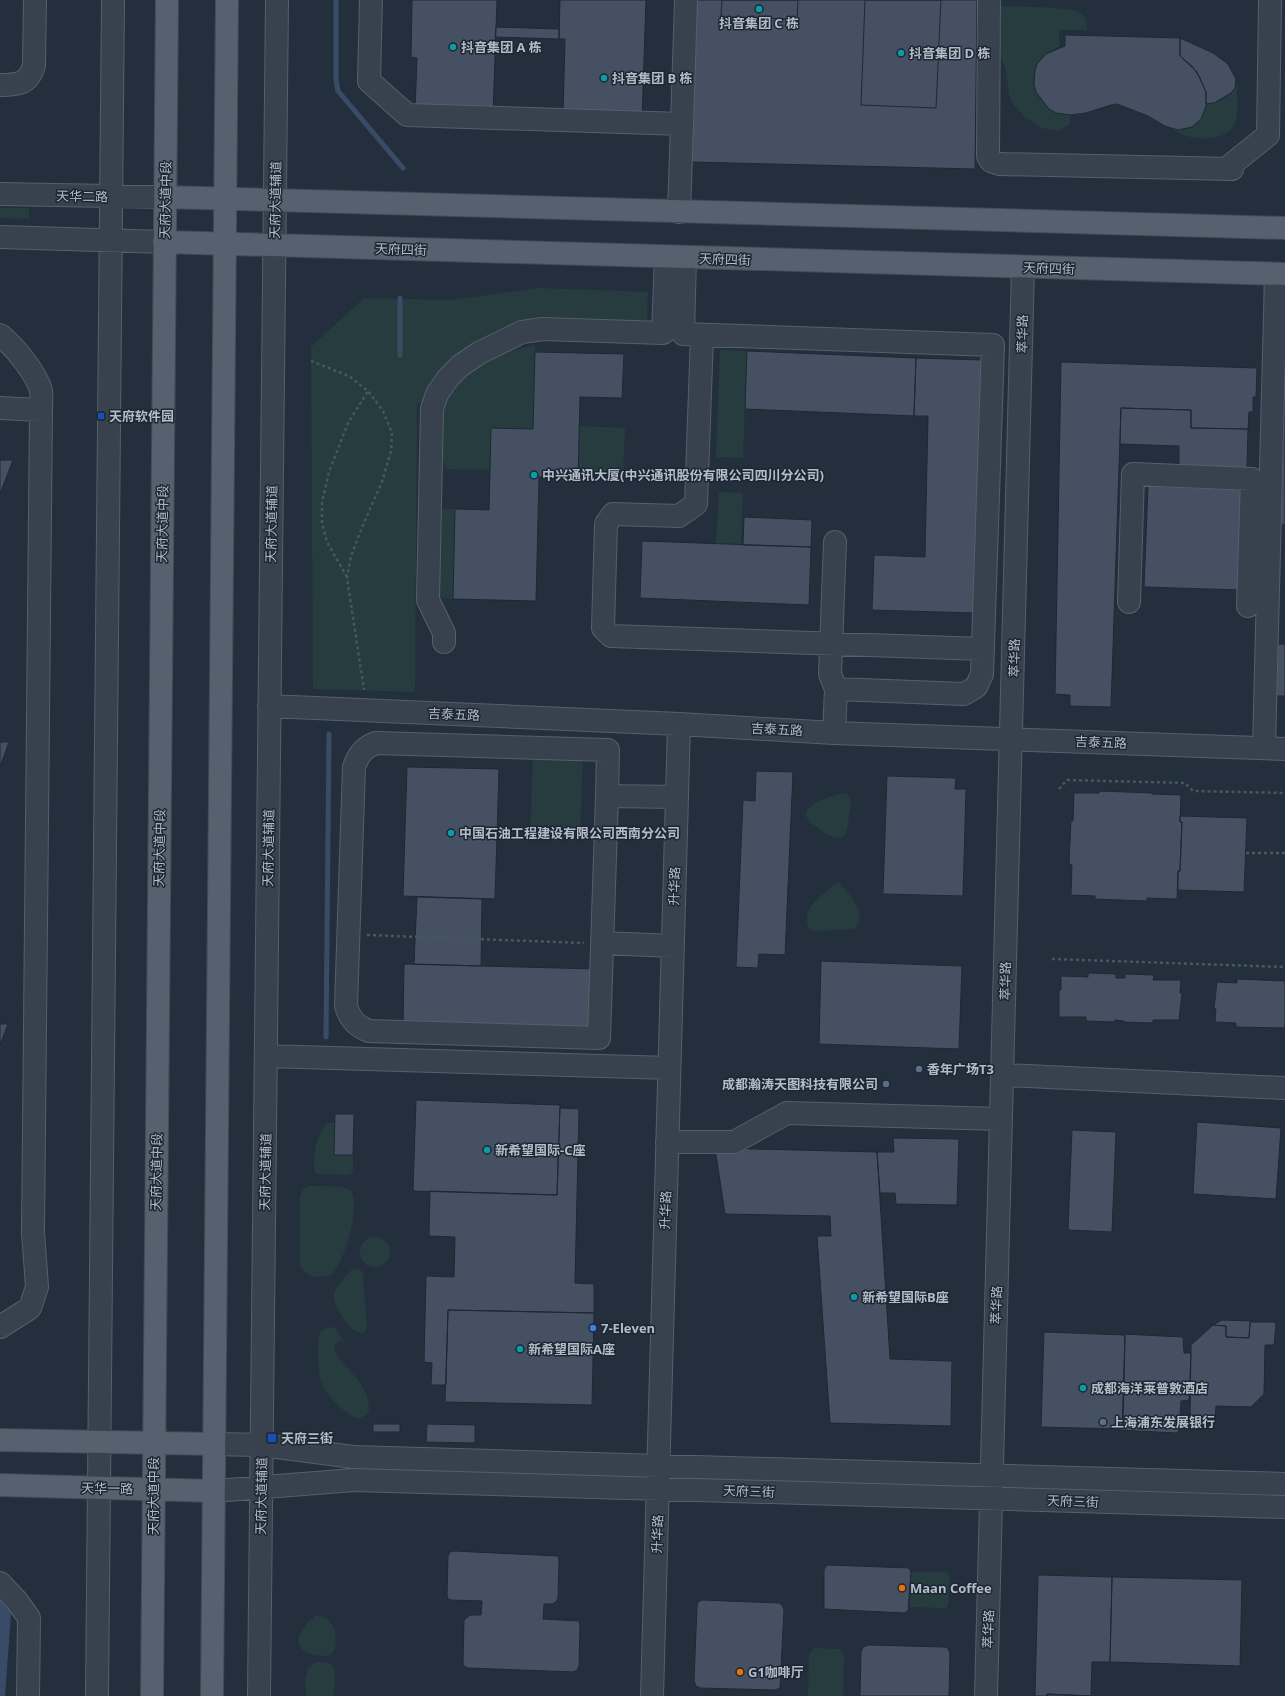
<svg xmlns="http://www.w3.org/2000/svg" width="1285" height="1696" viewBox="0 0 1285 1696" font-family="'Open Sans','Noto Sans SC',sans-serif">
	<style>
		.green { fill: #263c3f }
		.water { fill: #394c67 }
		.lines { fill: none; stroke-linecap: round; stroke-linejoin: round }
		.stream { stroke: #394c67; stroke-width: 5 }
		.building { fill: #455162; stroke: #1f2835 }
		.minor-casing { stroke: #565f6c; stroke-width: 24 }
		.major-casing { stroke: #414a57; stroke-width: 24 }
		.path { stroke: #44595c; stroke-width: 2.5; stroke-dasharray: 3 3; stroke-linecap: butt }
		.minor { stroke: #38414e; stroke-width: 22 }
		.major { stroke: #56606e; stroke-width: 22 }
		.culture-dot { fill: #0f9aa8; stroke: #1d2633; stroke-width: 1.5 }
		.transit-dot { fill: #1a4fb4; stroke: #1d2633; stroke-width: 1.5 }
		.service-dot { fill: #5c6f8a; stroke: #1d2633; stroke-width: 1.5 }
		.shop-dot { fill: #3f7fe0; stroke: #1d2633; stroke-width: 1.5 }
		.food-dot { fill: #e8710a; stroke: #1d2633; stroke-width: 1.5 }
		.labels { text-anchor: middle; stroke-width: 3; stroke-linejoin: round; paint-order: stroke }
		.poi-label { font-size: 13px; font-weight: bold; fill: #b4bcc9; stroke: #1d2633; text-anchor: start }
		.street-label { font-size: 13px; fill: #b4bcc9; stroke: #1d2633 }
	</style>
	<rect width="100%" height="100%" fill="#242f3e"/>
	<path class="green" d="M1001,6C1016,7 1071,6 1081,13C1086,17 1087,24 1087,30H1059V47C1018,62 1030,111 1071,115L1069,125L1058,131L1042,128L1026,118L1012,103L1009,94L1006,70L999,53Z
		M1237,83C1236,96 1240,116 1233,127C1221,144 1186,140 1172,129C1190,130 1205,123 1206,104C1219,102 1232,96 1237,83Z
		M0,208H29V219L0,218Z
		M539,288L648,292L647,321L540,317L513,324L481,340L454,358L426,403H417L415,692L313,689L311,347L364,298L450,300Z
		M535,345L533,429L490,470L447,469C439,456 442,447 443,433C443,426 442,418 443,411C451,370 500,353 535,345Z
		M720,350L747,351L743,458L716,457Z
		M579,426L625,428L623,475L578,474Z
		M719,492L743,493L741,545L716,543Z
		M440,509H455L453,599L439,598L435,593Z
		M533,755L583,756L580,839L530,837Z
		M842,793C845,793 848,794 849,797C852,802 850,810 849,815C848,833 845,846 825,833C821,829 814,826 810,822C794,805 832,797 842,793Z
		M839,883C850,893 869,917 854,929L816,931L810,929C798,910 822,896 835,884Z
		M327,1123H335L334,1155H353V1172L349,1175L317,1174L314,1170C314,1152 315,1138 327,1123Z
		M310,1186C319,1186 344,1185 350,1190C362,1201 345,1263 332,1274C329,1276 324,1277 320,1277C310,1277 306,1274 300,1266V1196L304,1188Z
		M360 1252a15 15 0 1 1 30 0a15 15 0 1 1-30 0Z
		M352,1269H357L361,1271L363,1275L367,1327L364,1332L361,1333C349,1331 333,1307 334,1295C335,1286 347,1276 352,1269Z
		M330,1327L335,1328L344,1343L339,1341L335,1344L334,1349L337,1356C351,1373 371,1389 369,1412C365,1415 363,1418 358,1418C348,1417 326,1395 322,1385C318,1377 316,1341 320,1333C322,1329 326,1328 330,1327Z
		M911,1572H946L950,1576L948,1605L945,1608L910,1607Z
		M315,1616C317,1616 322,1616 324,1617C335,1621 340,1644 332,1653C328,1657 319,1656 314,1655C287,1648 300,1628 315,1616Z
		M815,1648L840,1649L844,1655L843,1696H808L809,1653Z
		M316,1662C331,1662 336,1664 335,1680C335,1685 335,1691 333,1696H306L305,1680L308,1669Z"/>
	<path class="water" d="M0,1592L10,1606L11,1614L5,1696H0Z"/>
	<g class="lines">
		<path class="stream" d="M336,0V80L338,91L403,168
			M400,298V355
			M326,1037L329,734"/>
	</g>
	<path class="building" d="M412,0H497L493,113L415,111L417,58L411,57Z
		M560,0H646L642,119L563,117L565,39H559Z
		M696,0H977L975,169L691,162Z
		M722,0H798L797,19L721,17Z
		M865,0H941L936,108L861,105Z
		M496,27L559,29V39L495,37Z
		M1065,35L1180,38V56L1197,72L1206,92V106L1201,119L1192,127L1178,130L1165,126L1148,116L1117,104L1111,105L1086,113L1071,115L1056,113L1049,109L1036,92L1034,84L1035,71L1037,64L1046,54L1065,46Z
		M1180,38L1213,53L1228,64L1236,79L1235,88L1231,93L1214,103L1206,104V92L1200,78L1192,66L1180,56Z
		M747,351L916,358L914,416L745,409Z
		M535,352L624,354L622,398L580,397L578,478L539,477L536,601L453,599L455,509L489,510L491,428L533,429Z
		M916,358L982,360L975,613L872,610L874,555L925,557L928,416H914Z
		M1061,362L1257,368L1256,397H1253V412H1249L1248,429L1191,428V410L1121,408L1111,707L1070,706V695L1055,694Z
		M1285,375V525H1281Z
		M1121,408L1191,410V428L1248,429L1247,468L1179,466V446L1120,444Z
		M0,460H13L0,494Z
		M1148,486L1246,490L1242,590L1144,587Z
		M744,517L812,520L811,547L743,545Z
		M642,541L811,547L809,605L640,598Z
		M1278,644H1285V696H1276Z
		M0,742H9L0,767Z
		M407,767L499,769L495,899L403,896Z
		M756,771L793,772L785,955L759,954L758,968L736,967L743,800L755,801Z
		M887,776L956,778L955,789H966L963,896L883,894Z
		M1099,791L1152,793V794L1181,795L1180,822H1182L1180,871H1178L1177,899L1147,898V901L1095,899V896L1071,895L1072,865L1069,864L1071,821H1073L1074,793H1099Z
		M1180,816L1247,818L1244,892L1178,890V871H1180L1182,822H1180Z
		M417,897L482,899L481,966L414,964Z
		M821,961L962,966L959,1049L819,1044Z
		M404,964L596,969L594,1033L403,1028Z
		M1088,973L1116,974V978H1125V974L1154,975L1153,980H1181L1180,993L1182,994L1179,1020H1153V1023L1124,1022V1021L1115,1020V1022L1086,1021V1017H1059V990H1061V976L1088,977Z
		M1237,979L1285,981V1025L1284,1028L1236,1027V1023L1215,1022L1216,1009H1214L1217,982L1237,983Z
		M0,1024H8L0,1045Z
		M416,1100L560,1105L557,1195L413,1191Z
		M560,1108L579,1109L575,1283L594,1284V1313L448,1310L446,1385H431L432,1363L424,1362L426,1276L454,1277L455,1237L429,1236L430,1191L557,1195Z
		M335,1114H354L353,1155H334Z
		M1197,1122L1281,1128L1276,1199L1193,1194Z
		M1072,1130L1116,1132L1112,1232L1068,1230Z
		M893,1138L959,1139L957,1205L896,1204L895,1193H880L877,1152H894Z
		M715,1148L877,1152L890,1359L952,1361L951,1426L830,1423L817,1236H831L830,1216L725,1214Z
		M448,1310L594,1313L592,1405L445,1402Z
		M1222,1320L1252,1321L1250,1323L1249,1338L1226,1337V1326L1213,1325Z
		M1250,1322H1274L1276,1324L1274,1345H1265L1264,1394L1251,1407L1216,1406L1215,1422H1190L1191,1345L1213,1325L1226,1326V1337L1249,1338Z
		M1044,1332L1125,1335L1122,1429L1041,1427Z
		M1122,1334L1183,1337L1184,1353H1191L1189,1400L1181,1401L1179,1431L1176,1433L1119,1430L1123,1426L1125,1337Z
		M373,1424H400V1432H373Z
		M427,1424L475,1425V1443L426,1442Z
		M454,1551L558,1556L559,1561L558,1598L556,1602L552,1604H544L543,1619L579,1621L580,1625L579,1666L577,1670L573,1672L468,1668L464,1666L463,1662L464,1620L470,1615H481L482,1601L451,1600L448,1599L447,1595L448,1556L450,1552Z
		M828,1565L909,1568L911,1572L908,1611L904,1613L824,1609V1570L826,1566Z
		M1038,1575L1112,1577L1110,1662H1092L1091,1696L1047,1694V1696H1035Z
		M1112,1577L1242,1580L1240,1666L1110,1662Z
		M702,1600L779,1603L782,1605L784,1610L780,1688L775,1690L700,1688L696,1686L694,1681L697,1606L698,1602Z
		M869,1645L943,1647L948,1648L950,1654L949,1696H860L861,1652L863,1647Z
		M1047,1694L1091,1696H1047Z"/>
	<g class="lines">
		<g class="minor-casing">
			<path id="minor" d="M371,0L369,81L407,115L682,124L679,212
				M989,0L988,156L991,161L1000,164L1232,169
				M0,85C18,85 29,84 34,65L35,0
				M682,124L686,0
				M1232,164L1268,135L1270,0
				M0,194L165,197
				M0,237L164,242
				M685,258L683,334L993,345L982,674L976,687L964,694L836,689L834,733
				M0,335C14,346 37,374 41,391C42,396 41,404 41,410L33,1232L37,1287L30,1308L0,1327
				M702,335L696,504L679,516L613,514L606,524L603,628L611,636L983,649
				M0,408L41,410
				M835,542L830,674L836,689
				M1129,602L1133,474L1252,479L1248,606
				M444,642V633L428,600L432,409L437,394L448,378L460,366L479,353L522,332L543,329L663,333L666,257
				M269,706L679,724L834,733L1285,749
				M1264,748L1276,274
				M607,796L599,1038L369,1031C356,1026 350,1019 346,1006L354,767C358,755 364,747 376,743L608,750L607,796L677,797
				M602,943L673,946
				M266,1056L669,1068
				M1003,1075L1285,1088
				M667,1142H734L787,1113L1001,1119
				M214,1444L262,1445L353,1457L1285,1484
				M214,1491L354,1480L1285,1507
				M0,1583L17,1601L29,1618L28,1696
				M97,1696L113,0
				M259,1696L277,0
				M652,1696L679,724
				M986,1696L1023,267"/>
		</g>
		<g class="major-casing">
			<path id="major" d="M165,197L1285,228
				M164,242L1285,274
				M0,1440L214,1444
				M0,1485L214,1491
				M152,1696L167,0
				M212,1696L227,0"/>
		</g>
		<path class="path" d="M311,361L349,376L368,391L383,411L392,433L391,451L382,482L363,525L351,556L347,578L364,690
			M347,577L327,542L322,523V502L329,472L348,423L368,391
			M1059,789L1067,780L1185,783L1193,791L1285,793
			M1246,853H1285
			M367,935L584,943
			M1052,959L1285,967"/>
		<use href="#minor" class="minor"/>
		<use href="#major" class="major"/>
	</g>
	<g class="culture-dot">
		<circle cx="759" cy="9" r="4"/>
		<circle cx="453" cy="47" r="4"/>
		<circle cx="901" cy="53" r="4"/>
		<circle cx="604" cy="78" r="4"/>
		<circle cx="534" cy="475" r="4"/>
		<circle cx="451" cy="833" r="4"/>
		<circle cx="487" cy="1150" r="4"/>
		<circle cx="854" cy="1297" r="4"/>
		<circle cx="520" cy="1349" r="4"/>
		<circle cx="1083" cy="1388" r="4"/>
	</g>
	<g class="transit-dot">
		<rect x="97" y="412" width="8" height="8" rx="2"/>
		<rect x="267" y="1433" width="10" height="10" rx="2"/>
	</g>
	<g class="service-dot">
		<circle cx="919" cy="1069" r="4"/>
		<circle cx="886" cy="1084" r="4"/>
		<circle cx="1103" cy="1422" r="4"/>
	</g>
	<circle class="shop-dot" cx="593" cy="1328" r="4"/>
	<g class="food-dot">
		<circle cx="902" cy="1588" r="4"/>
		<circle cx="740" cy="1672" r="4"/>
	</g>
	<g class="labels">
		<g class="poi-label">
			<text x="759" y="28" text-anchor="middle">抖音集团 C 栋</text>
			<text x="461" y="52">抖音集团 A 栋</text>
			<text x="909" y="58">抖音集团 D 栋</text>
			<text x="612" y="83">抖音集团 B 栋</text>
			<text x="109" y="421">天府软件园</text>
			<text x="542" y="480">中兴通讯大厦(中兴通讯股份有限公司四川分公司)</text>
			<text x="459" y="838">中国石油工程建设有限公司西南分公司</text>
			<text x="927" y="1074">香年广场T3</text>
			<text x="878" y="1089" text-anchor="end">成都瀚涛天图科技有限公司</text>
			<text x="495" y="1155">新希望国际-C座</text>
			<text x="862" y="1302">新希望国际B座</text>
			<text x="601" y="1333">7-Eleven</text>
			<text x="528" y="1354">新希望国际A座</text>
			<text x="1091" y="1393">成都海洋莱普敦酒店</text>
			<text x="1111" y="1427">上海浦东发展银行</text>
			<text x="281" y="1443">天府三街</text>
			<text x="910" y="1593">Maan Coffee</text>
			<text x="748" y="1677">G1咖啡厅</text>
		</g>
		<g class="street-label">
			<text transform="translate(82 196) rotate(1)" y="5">天华二路</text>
			<text transform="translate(165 200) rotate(-89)" y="5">天府大道中段</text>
			<text transform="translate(275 200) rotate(-89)" y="5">天府大道辅道</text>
			<text transform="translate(401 249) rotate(2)" y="5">天府四街</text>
			<text transform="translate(725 259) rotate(2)" y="5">天府四街</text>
			<text transform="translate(1049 268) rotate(2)" y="5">天府四街</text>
			<text transform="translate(1022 334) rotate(-89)" y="5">萃华路</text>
			<text transform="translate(162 524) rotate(-89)" y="5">天府大道中段</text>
			<text transform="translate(271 524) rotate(-89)" y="5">天府大道辅道</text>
			<text transform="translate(1014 658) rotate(-89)" y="5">萃华路</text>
			<text transform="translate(454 714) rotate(2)" y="5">吉泰五路</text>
			<text transform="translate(777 729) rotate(3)" y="5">吉泰五路</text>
			<text transform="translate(1101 742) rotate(2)" y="5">吉泰五路</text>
			<text transform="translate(159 848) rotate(-89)" y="5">天府大道中段</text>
			<text transform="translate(268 848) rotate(-89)" y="5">天府大道辅道</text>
			<text transform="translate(674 886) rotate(-88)" y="5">升华路</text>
			<text transform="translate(1005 981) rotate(-89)" y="5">萃华路</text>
			<text transform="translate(156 1172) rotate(-89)" y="5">天府大道中段</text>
			<text transform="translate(265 1172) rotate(-89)" y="5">天府大道辅道</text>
			<text transform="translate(665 1210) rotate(-88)" y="5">升华路</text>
			<text transform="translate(996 1305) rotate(-88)" y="5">萃华路</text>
			<text transform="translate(107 1488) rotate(1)" y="5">天华一路</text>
			<text transform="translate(749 1491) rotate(2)" y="5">天府三街</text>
			<text transform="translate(153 1496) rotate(-90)" y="5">天府大道中段</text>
			<text transform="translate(261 1496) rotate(-89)" y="5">天府大道辅道</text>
			<text transform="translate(1073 1501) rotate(2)" y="5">天府三街</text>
			<text transform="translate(657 1534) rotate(-88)" y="5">升华路</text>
			<text transform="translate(988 1629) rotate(-88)" y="5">萃华路</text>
		</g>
	</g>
</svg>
